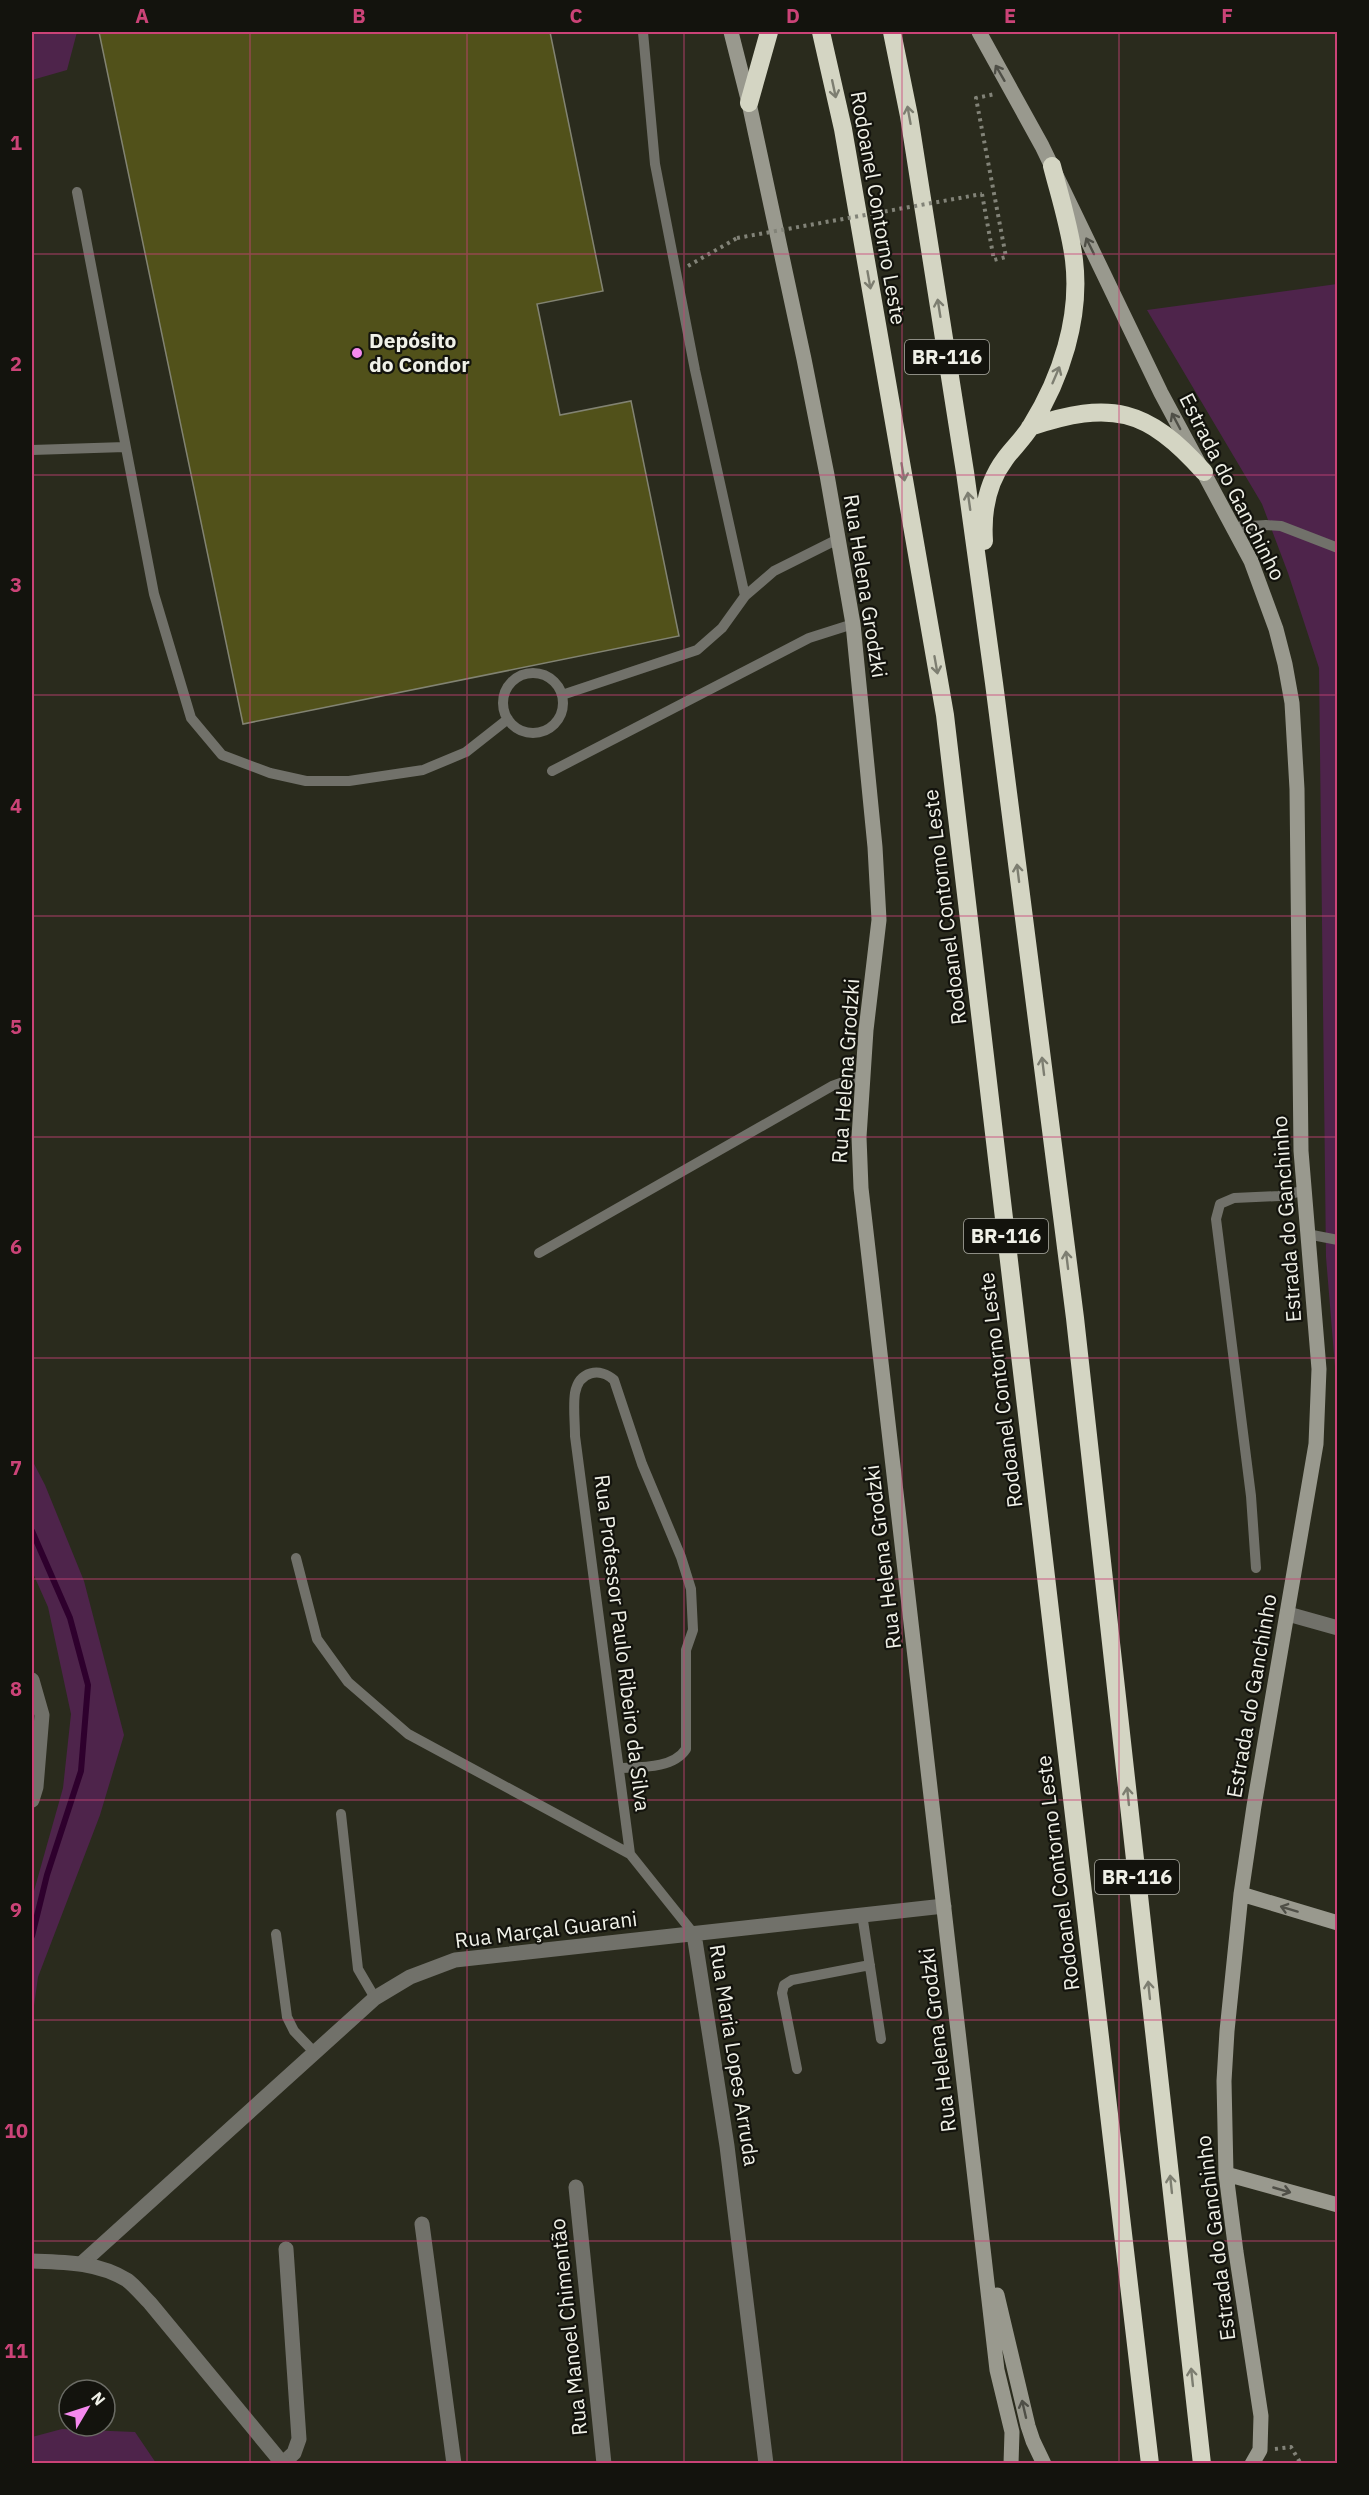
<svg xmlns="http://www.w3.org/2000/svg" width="1369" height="2495" viewBox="0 0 1369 2495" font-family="'IBM Plex Sans',sans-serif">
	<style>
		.green { fill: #4e244b }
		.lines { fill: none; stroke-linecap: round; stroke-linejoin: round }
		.stream { stroke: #2e002d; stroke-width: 6 }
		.building { fill: #51511a; stroke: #828372; stroke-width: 1.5 }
		.path { stroke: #828378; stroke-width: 4; stroke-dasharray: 3 4.5; stroke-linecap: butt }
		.service { stroke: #71716a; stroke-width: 10 }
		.minor { stroke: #71716a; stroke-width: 15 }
		.tertiary { stroke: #71716a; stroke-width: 15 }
		.secondary { stroke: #99998e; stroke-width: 15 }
		.motorway { stroke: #d4d5c3; stroke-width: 18 }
		.path-bridge { stroke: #828378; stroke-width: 4; stroke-dasharray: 3 4.5; stroke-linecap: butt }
		.oneway { stroke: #4f4f47 }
		.oneway2 { stroke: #7d7e71 }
		.grid { fill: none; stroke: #cb4377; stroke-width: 1.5; stroke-opacity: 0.55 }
		.poi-dot { fill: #f589ee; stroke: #13130d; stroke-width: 2 }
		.labels { text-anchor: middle; stroke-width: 4.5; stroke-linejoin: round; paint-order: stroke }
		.shield { fill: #13130d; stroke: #aeaea6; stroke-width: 1.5 }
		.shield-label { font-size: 20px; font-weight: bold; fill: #f0f1e8 }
		.street-label { font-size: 21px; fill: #f0f1e8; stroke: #13130d }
		.poi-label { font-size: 21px; font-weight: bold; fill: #f0f1e8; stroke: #13130d; text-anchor: start }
		.neatline { fill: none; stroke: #cb4377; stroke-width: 2 }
		.grid-label { font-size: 20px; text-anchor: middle; font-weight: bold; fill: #cb4377 }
	</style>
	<rect width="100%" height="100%" fill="#2a2b1d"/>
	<path class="green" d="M32,32H77L67,70L32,80Z
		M1337,284V1391L1326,1257L1319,668L1288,573L1262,504L1147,310Z
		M32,1460L45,1485L84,1581L124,1735L100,1815L38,1977L32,2020V1898L63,1788L71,1714L48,1607L32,1571Z
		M62,2429L135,2432L156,2463H32V2437Z"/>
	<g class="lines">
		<path class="stream" d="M32,1531L70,1618L88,1685L81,1771L47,1875L32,1936"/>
	</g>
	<path class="building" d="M99,32H550L603,291L537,304L560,415L631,401L679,636L243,724Z"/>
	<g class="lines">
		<path class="path" d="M982,194L994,260L1006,257L976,98L995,94
			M688,266L737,238
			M1275,2449L1291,2447L1301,2464"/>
		<path class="service" d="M643,32L655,164L695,370L745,596L774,571L838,539
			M77,192L154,594L191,718L222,755L270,773L306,781H349L423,770L466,752L508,719
			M32,450L125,447
			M1234,527L1266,525L1281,526L1338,548
			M503 703a30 30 0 1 1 60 0a30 30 0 1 1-60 0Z
			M562,695L697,650L722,628L745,596
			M552,771L809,638L853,624
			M1307,1234L1338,1240
			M539,1253L832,1086L863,1075
			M296,1558L317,1639L348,1682L408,1734L630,1854L694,1934
			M1256,1568L1251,1496L1216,1219L1220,1204L1234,1198L1279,1196L1303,1191
			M619,1768C640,1767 673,1769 686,1749V1650L693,1630L691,1589L681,1557L642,1464L614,1380C600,1367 579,1371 575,1393C573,1406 575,1422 575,1436L630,1854
			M341,1814L358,1969L375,1998
			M862,1914L881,2039
			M276,1934L287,2017L294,2031L315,2053
			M797,2069L782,1993L784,1985L792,1980L870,1965"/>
		<path class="minor" d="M32,1680L42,1715L36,1787L32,1800
			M694,1934L727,2146L766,2464
			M576,2187L604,2464
			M422,2224L454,2464
			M82,2263L375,1998L410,1977L455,1960L944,1906
			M283,2463L294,2453L299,2439L286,2249"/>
		<path class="tertiary" d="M1288,1614L1338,1628
			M32,2261C64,2262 98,2262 127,2280C135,2286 143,2296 150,2303L283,2464"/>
		<path class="secondary" d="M731,32L749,103L804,359L827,475L853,624L875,847L879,920L866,1030L859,1137L861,1188L997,2370L1012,2432L1011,2464
			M979,32L1042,146L1161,393L1251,561L1276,629L1285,664L1292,703L1297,789L1301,1151L1319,1369L1316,1444L1254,1806L1241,1894L1227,2031L1224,2081L1226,2174L1236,2252L1261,2416L1260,2450L1252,2464
			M1241,1894L1338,1923
			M1226,2174L1338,2205
			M997,2295L1028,2426L1033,2441L1044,2464"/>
		<path class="motorway" d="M821,32L843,129L945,715L1150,2464
			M892,32L909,116L965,472L994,683L1075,1318L1202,2464
			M749,103L769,32
			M1030,427C1111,400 1147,408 1204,472
			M984,541C982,511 987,483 1005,459C1013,448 1024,438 1031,426C1061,378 1081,318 1074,260C1070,228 1060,197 1052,166"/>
		<path class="path-bridge" d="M737,238L982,194"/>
	</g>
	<defs><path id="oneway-shaft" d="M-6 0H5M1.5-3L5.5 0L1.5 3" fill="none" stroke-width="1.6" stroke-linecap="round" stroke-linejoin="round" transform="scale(1.5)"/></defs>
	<g class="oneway">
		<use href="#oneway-shaft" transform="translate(1000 73) rotate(-120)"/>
		<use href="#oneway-shaft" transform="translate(1090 246) rotate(-116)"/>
		<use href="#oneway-shaft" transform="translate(1176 421) rotate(-118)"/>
		<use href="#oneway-shaft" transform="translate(1289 1909) rotate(-163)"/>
		<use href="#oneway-shaft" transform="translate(1282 2190) rotate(16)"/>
		<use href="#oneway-shaft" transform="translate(1024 2409) rotate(-103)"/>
	</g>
	<g class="oneway2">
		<use href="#oneway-shaft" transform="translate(834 89) rotate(78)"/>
		<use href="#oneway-shaft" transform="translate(909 115) rotate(-100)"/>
		<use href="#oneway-shaft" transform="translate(869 280) rotate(80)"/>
		<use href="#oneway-shaft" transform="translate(939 308) rotate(-99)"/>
		<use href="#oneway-shaft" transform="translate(1056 375) rotate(-67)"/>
		<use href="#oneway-shaft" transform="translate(903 472) rotate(80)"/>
		<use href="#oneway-shaft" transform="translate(969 501) rotate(-98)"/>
		<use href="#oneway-shaft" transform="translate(936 665) rotate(80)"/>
		<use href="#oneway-shaft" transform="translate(1018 873) rotate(-97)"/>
		<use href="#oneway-shaft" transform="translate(1043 1066) rotate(-97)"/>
		<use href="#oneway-shaft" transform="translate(1067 1260) rotate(-97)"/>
		<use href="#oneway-shaft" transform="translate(1128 1796) rotate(-96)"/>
		<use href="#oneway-shaft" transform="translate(1149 1990) rotate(-96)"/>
		<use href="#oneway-shaft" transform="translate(1171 2184) rotate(-96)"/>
		<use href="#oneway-shaft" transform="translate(1192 2377) rotate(-96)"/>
	</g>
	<path class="grid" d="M250,32V2464M467,32V2464M684,32V2464M902,32V2464M1119,32V2464M32,254H1338M32,475H1338M32,695H1338M32,916H1338M32,1137H1338M32,1358H1338M32,1579H1338M32,1800H1338M32,2020H1338M32,2241H1338"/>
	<circle class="poi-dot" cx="357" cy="353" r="6"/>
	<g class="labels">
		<g class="shield">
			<rect x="905" y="340" width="84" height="34" rx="4.5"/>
			<rect x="964" y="1219" width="84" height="34" rx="4.5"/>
			<rect x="1095" y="1860" width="84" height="34" rx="4.5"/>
		</g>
		<g class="shield-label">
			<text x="947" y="364">BR-116</text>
			<text x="1006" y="1243">BR-116</text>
			<text x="1137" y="1884">BR-116</text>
		</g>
		<g class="street-label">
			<text transform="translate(878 208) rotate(80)" y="7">Rodoanel Contorno Leste</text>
			<text transform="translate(1232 487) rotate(63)" y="7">Estrada do Ganchinho</text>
			<text transform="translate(865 586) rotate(81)" y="7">Rua Helena Grodzki</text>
			<text transform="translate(945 907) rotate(-97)" y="7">Rodoanel Contorno Leste</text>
			<text transform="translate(846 1071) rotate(-86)" y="7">Rua Helena Grodzki</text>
			<text transform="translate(1287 1219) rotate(-94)" y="7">Estrada do Ganchinho</text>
			<text transform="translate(1001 1390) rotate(-97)" y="7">Rodoanel Contorno Leste</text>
			<text transform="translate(883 1557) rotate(-97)" y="7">Rua Helena Grodzki</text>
			<text transform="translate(622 1643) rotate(83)" y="7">Rua Professor Paulo Ribeiro da Silva</text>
			<text transform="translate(1252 1696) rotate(-80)" y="7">Estrada do Ganchinho</text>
			<text transform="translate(1058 1873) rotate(-97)" y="7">Rodoanel Contorno Leste</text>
			<text transform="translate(546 1930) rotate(-7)" y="7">Rua Marçal Guarani</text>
			<text transform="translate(938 2040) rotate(-97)" y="7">Rua Helena Grodzki</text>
			<text transform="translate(734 2055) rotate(81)" y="7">Rua Maria Lopes Arruda</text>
			<text transform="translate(1216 2238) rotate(-97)" y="7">Estrada do Ganchinho</text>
			<text transform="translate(569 2327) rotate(-96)" y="7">Rua Manoel Chimentão</text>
		</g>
		<g class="poi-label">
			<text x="369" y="348">Depósito<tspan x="369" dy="24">do Condor</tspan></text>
		</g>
	</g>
	<rect width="1369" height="2495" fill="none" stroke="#13130d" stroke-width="66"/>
	<g transform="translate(87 2408) rotate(51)"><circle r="28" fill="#13130d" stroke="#6b6c65" stroke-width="1.5"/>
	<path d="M0-4.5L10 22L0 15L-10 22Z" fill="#f589ee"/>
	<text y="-9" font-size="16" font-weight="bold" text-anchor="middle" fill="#f0f1e8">N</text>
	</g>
	<rect x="33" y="33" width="1303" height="2429" class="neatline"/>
	<g class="grid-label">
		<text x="142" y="23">A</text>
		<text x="359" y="23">B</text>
		<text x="576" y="23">C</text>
		<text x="793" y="23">D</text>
		<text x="1010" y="23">E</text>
		<text x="1227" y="23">F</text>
		<text x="16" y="150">1</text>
		<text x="16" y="371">2</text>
		<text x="16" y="592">3</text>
		<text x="16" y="813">4</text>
		<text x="16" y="1034">5</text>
		<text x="16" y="1254">6</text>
		<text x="16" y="1475">7</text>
		<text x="16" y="1696">8</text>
		<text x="16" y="1917">9</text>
		<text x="16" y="2138">10</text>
		<text x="16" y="2358">11</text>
	</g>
</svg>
